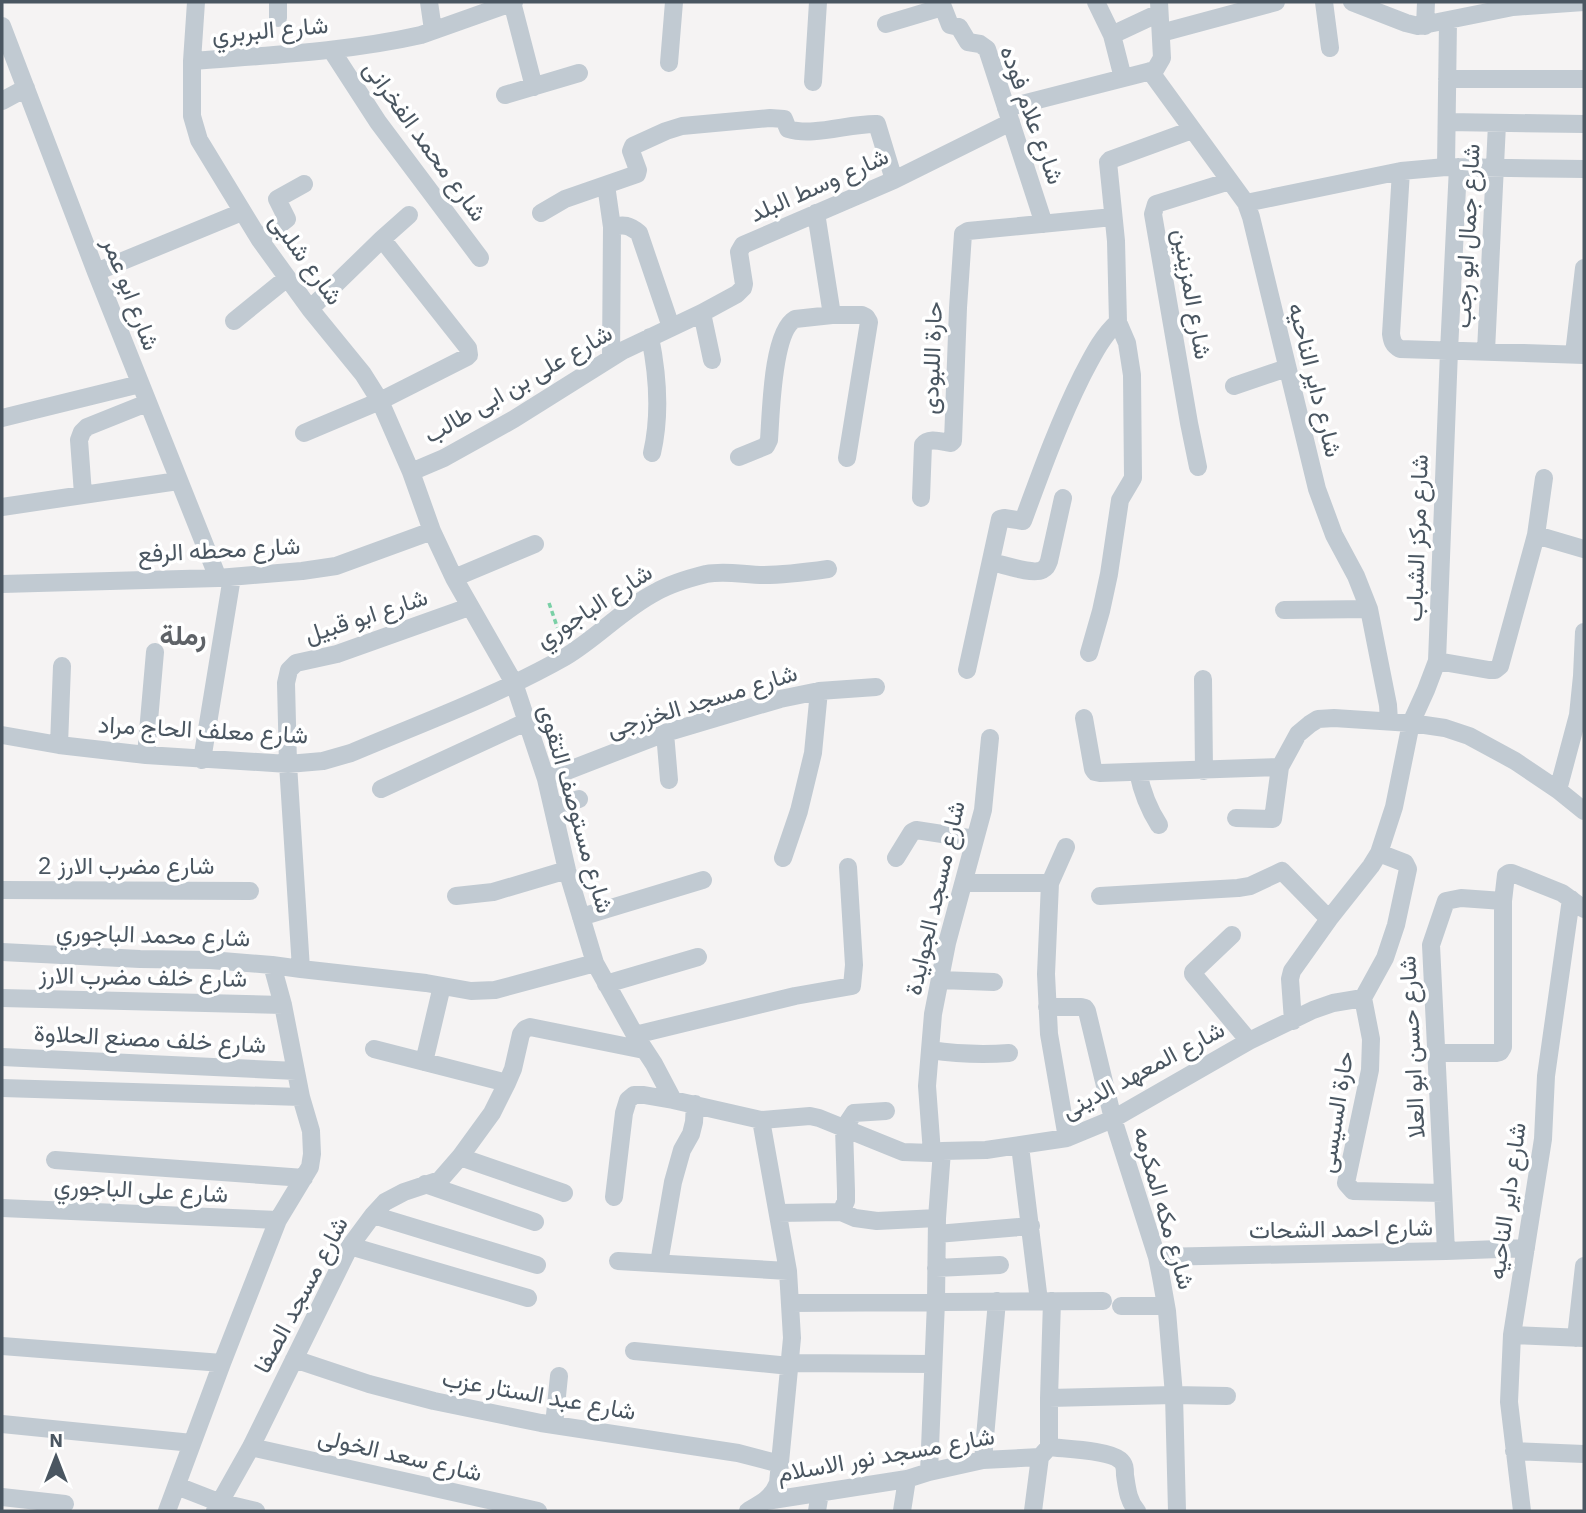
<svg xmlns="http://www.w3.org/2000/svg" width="1586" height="1513" viewBox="0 0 1586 1513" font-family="'IBM Plex Sans',Vazirmatn,sans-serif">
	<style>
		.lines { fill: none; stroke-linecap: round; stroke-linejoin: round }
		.path { stroke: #7ad0a6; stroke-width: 3.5; stroke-dasharray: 5 3.5; stroke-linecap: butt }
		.street { stroke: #c1cad2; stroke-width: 18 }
		.labels { text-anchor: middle; stroke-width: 7; stroke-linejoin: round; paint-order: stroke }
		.street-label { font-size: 24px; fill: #4a5661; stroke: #fff }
		.quarter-label { font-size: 28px; font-weight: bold; fill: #5f6368; stroke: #fff }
	</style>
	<rect width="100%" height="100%" fill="#f5f3f3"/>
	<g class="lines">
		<path class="path" d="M549,603L562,641"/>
		<path class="street" d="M196,2L192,61V116L199,140L260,240L310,309L363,374L380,401L411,472L432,531L454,578L514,683L546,779L567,870L595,963L635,1035L654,1064L673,1100
			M278,2V18
			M429,2L433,30
			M512,2L534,87
			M941,2L950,25L959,27L968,42L980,44L987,49L1044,224
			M1096,2L1112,35L1123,78
			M1324,2L1330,48
			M1352,2L1406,23L1418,26L1513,7L1584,2
			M886,24L943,7
			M2,26L96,272L218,578
			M1425,26L1426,2
			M1161,33L1276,2
			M1112,35L1159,13
			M332,51L378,122L480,258
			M192,61C269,55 346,52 421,35L514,2
			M669,63L674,2
			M1150,71L1246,203L1251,217L1317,489L1334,535L1356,576L1369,609L1388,705L1389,721
			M1447,79H1584
			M813,82L818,2
			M505,95L579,73
			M2,101L26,88
			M1006,108L1155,70L1162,58L1159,2
			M1447,122L1584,124
			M1446,167L1448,21
			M1401,171L1391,334C1392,341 1393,345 1400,349L1584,355
			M606,185L612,227L611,358
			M1246,203L1401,171L1446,167L1584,169
			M541,213L565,199L637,174L638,170L631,151L633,146L666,131L682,126L770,118L784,119L788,129C814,137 850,123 877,124L894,180
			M612,227C624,224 629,225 639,233L671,327
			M260,240L287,219L277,199L304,184
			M96,272L242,212
			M310,309L382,239L409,215
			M702,313L712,360
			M832,315H862L866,317L869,322L847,458
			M234,321L287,278
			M650,337C658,376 661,414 652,453
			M1486,351L1497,124
			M1574,354L1584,268
			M1234,386L1287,368
			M2,418L140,384
			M304,433L380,401L467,357L469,355L468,348L382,239
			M739,457L766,446L769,440C771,414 772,332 795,319L832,315L816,213
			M1198,467L1189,423L1153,214L1156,204L1230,181
			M411,472L444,458L514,419L624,350L702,313L737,294L743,288L744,284L739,252L743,245L894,180L1011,122
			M83,494L79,440L82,432L87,427L147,403
			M921,498L923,445C929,437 942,442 951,443L953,441L958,308L963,234L968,231L1113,217
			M2,507L178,481
			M1536,535L1584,549
			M991,562C1002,564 1032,575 1042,570C1047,567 1047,566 1049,561L1063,498
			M454,578L535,544
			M2,584L218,578L302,571L336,566L432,531
			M1284,610L1369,609
			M1089,653L1101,611L1109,574L1120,500L1133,478L1132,375L1127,343L1118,322L1116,241L1108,162L1110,160L1192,130
			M1437,661L1489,670H1495L1500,666L1536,535L1544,478
			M967,670L1000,519L1004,518L1023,521C1041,472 1059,422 1082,376C1092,357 1102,336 1118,322
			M1203,679L1204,771
			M1084,718L1093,769L1095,772L1100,773L1280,767
			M665,733L669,780
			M2,735L59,745L146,755L288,764L323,761L351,753C422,723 498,695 565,657C597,638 623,609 656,592C670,584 690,578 706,574C726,570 744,575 764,575C786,575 807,572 828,569
			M59,745L62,666
			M146,755L155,652
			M202,760L232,577
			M1138,772C1142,792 1148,808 1159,825
			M546,779L665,733L780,699L819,691L876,687
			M381,789L528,721
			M1558,790L1578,715L1582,676L1584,632
			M553,808L579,799
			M1236,818L1273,819L1280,767L1298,734L1310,724L1318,719L1334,718L1411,723L1445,728L1469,736L1515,761L1558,790L1584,811
			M1066,847L1050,883L1046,974L1049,1034L1067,1138
			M783,858L799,811L813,753L819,691
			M896,858L912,832L916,830L975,839
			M964,883H1050
			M2,890L250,891
			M456,896L493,892L567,870
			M1100,896L1238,888L1250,886L1282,871L1329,919
			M581,917L703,880
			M1232,935L1193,972V974L1249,1041
			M2,952L140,959L210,960L272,965L301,969L426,983L471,991L495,990L595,963
			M301,969L288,764L286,683L289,670L296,663L337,654L469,607
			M940,980L994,982
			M606,984L698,957
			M2,998L283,1005
			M1363,998L1371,1039L1370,1070L1346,1183L1353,1191L1443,1193
			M1363,998L1385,958L1396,925L1408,869L1405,863L1379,853
			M1047,1007H1081L1085,1008L1087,1011L1113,1119L1157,1257L1161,1277L1167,1311L1174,1395L1177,1511
			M1293,1021L1290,979L1292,971L1329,919L1371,866L1379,853L1394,807L1411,723L1426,690L1437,661L1449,351L1458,167
			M635,1035L795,996L852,986L854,965L848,867
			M374,1049L507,1083
			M930,1050C957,1054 982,1055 1009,1053
			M1437,1053H1496L1500,1052L1503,1047V901L1506,875L1509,873H1512L1562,893L1584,909
			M2,1057L296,1071
			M424,1062L442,986
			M2,1088L301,1097
			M1020,1146L1039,1301
			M932,1153L927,1086L933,1014L947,943L983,810L990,738
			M460,1157L564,1193
			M55,1160L304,1178
			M425,1184L535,1222
			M614,1197L624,1113L628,1100L634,1095H644L673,1100L761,1120L810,1116L819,1118L903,1152L932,1153L942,1151L986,1150L1067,1138L1113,1119L1249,1041L1313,1010L1333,1003L1363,998
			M2,1208L278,1220
			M841,1212L855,1218L877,1221L937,1218
			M778,1213L841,1212L846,1201V1191L844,1128L854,1113L886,1111
			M373,1215L537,1265
			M937,1234L1031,1226
			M350,1246L528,1298
			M1446,1251L1431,945L1446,901L1461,898L1503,901
			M1157,1257L1446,1251L1526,1248
			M618,1261L788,1271
			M659,1263L673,1182L682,1150L691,1134L694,1122L695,1104
			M936,1268L1000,1265
			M790,1303L1103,1301
			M1121,1306H1166
			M1512,1335L1584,1338
			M1576,1338L1584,1266
			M2,1346L222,1363
			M634,1351L790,1366
			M294,1359L369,1384L434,1401L541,1423L738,1453L780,1464
			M790,1363L933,1364
			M1049,1398L1174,1395L1227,1396
			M2,1424L192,1443
			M554,1425L559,1376
			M251,1447L538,1511
			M1049,1447V1398L1052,1301
			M1514,1451L1584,1454
			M983,1460L997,1301
			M929,1472L936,1302L937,1218L942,1151
			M177,1486L218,1502L256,1511
			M2,1497L65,1504
			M766,1501L907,1479L929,1472L983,1460L1040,1457L1049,1447C1065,1449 1109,1450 1120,1460C1125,1464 1125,1469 1125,1475C1127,1488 1128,1501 1137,1511
			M167,1511L222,1363L278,1220L310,1167L312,1154L311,1131L301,1097L283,1005L272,965
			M215,1511L251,1447L350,1246L373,1215L385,1202L404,1192L440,1180L460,1157L492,1113L507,1083L513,1069L521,1034L525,1029L530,1027L644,1050
			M748,1511C762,1503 772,1498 778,1483L792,1338L788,1271L761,1120
			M817,1511L820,1493
			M902,1511L907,1479
			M1033,1511L1040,1457
			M1522,1511L1509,1402L1512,1335L1543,1139L1546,1076L1571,899"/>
	</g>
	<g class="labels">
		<g class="street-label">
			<text transform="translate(270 30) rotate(-5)" y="8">شارع البربري</text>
			<text transform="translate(1032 115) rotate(70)" y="8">شارع علام فوده</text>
			<text transform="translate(425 141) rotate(54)" y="8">شارع محمد الفخرانى</text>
			<text transform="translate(819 185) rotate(-24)" y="8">شارع وسط البلد</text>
			<text transform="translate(1467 236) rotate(-87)" y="8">شارع جمال ابو رجب</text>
			<text transform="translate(306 259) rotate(54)" y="8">شارع شلبى</text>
			<text transform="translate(131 294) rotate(69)" y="8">شارع ابو عمر</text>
			<text transform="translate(1192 294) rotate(80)" y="8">شارع المزينين</text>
			<text transform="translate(932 358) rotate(-88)" y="8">حارة اللبودى</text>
			<text transform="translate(1315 380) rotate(76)" y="8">شارع داير الناحيه</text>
			<text transform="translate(518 384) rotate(-30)" y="8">شارع على بن ابى طالب</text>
			<text transform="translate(1417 538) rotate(-88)" y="8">شارع مركز الشباب</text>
			<text transform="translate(219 550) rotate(-3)" y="8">شارع محطه الرفع</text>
			<text transform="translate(594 606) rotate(-33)" y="8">شارع الباجوري</text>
			<text transform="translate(366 616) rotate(-18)" y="8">شارع ابو قبيل</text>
			<text transform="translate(702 701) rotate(-17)" y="8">شارع مسجد الخزرجى</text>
			<text transform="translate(203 730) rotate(3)" y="8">شارع معلف الحاج مراد</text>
			<text transform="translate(576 809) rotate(74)" y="8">شارع مستوصف التقوى</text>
			<text x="126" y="874">شارع مضرب الارز 2</text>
			<text transform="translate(935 898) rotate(-77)" y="8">شارع مسجد الجوايدة</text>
			<text transform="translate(153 935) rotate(2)" y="8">شارع محمد الباجوري</text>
			<text transform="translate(143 977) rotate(1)" y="8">شارع خلف مضرب الارز</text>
			<text transform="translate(150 1039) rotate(3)" y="8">شارع خلف مصنع الحلاوة</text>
			<text transform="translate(1412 1047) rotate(-93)" y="8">شارع حسن ابو العلا</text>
			<text transform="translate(1143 1070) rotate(-28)" y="8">شارع المعهد الدينى</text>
			<text transform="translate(1336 1112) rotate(-81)" y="8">حارة السيسى</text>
			<text transform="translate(141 1190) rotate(3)" y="8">شارع على الباجوري</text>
			<text transform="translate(1507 1201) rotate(-82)" y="8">شارع داير الناحيه</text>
			<text transform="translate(1164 1208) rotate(74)" y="8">شارع مكه المكرمه</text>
			<text transform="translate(1341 1229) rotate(-1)" y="8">شارع احمد الشحات</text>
			<text transform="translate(301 1295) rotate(-62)" y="8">شارع مسجد الصفا</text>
			<text transform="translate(539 1395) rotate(10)" y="8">شارع عبد الستار عزب</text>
			<text transform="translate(400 1455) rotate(13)" y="8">شارع سعد الخولى</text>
			<text transform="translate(886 1455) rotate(-10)" y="8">شارع مسجد نور الاسلام</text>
		</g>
		<g class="quarter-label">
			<text x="183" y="645">رملة</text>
		</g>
	</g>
	<rect width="1586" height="1513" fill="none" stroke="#4a5661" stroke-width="7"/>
	<g transform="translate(56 1457)" stroke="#ffffff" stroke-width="5" paint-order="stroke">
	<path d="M0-5L12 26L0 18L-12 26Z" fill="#4a5661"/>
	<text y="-10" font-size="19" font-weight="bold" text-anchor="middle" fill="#4a5661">N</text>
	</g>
</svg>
